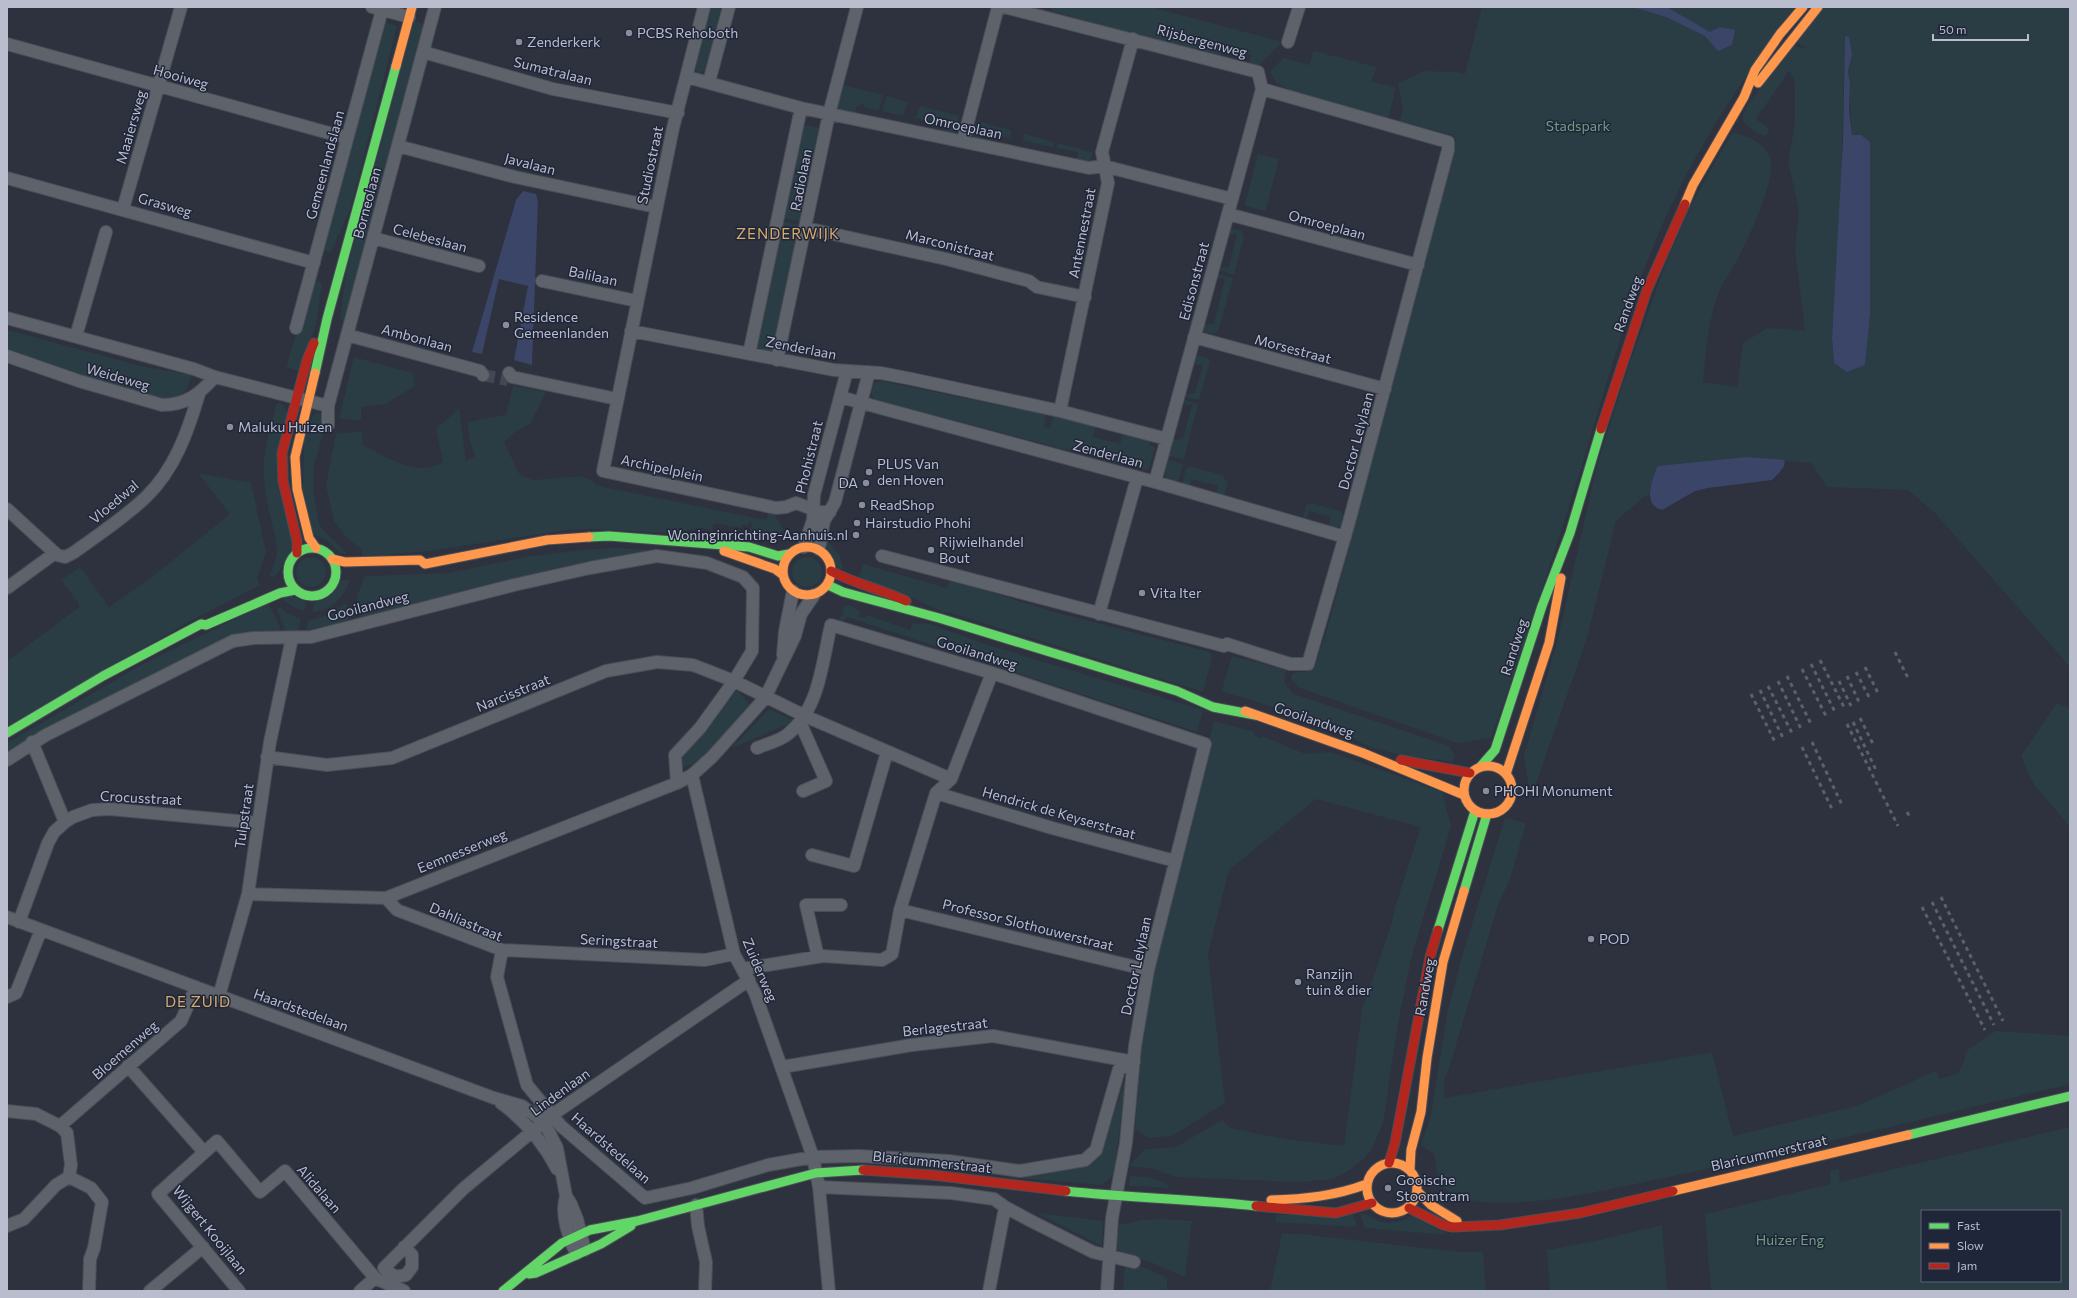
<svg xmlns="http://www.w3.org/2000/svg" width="2077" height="1298" viewBox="0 0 2077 1298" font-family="Commissioner,sans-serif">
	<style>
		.green { fill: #2a3c44; fill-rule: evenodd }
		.water { fill: #3a4567 }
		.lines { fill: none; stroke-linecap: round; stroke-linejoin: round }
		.street-tunnel { stroke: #424753; stroke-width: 12; stroke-dasharray: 12 6; stroke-linecap: butt }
		.street-casing { stroke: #4a4d56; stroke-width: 14 }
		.fast-casing { stroke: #4a4d56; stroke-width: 11 }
		.slow-casing { stroke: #4a4d56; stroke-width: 11 }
		.jam-casing { stroke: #4a4d56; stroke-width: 11 }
		.street { stroke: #5e626b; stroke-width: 12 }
		.fast { stroke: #63d668; stroke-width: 9 }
		.slow { stroke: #ff974d; stroke-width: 9 }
		.jam { stroke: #b3261e; stroke-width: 9 }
		.rail { stroke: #5c6069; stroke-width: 3; stroke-dasharray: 4 4; stroke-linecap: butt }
		.poi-dot { fill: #888c9b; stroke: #202639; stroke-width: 1.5 }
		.labels { text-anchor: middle; stroke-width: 3; stroke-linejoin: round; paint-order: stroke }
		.poi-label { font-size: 14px; fill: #b9bdcd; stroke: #202639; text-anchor: start }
		.street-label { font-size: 14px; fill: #b9bdcd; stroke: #202639 }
		.park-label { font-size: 14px; fill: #709e82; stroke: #202639 }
		.neighbourhood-label { font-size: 15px; letter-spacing: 1px; fill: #d7ab6a; stroke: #202639 }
	</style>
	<rect width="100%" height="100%" fill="#2d323e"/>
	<path class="green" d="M710,7H722L706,70L700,73L696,71V67Z
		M1052,7H1151L1282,42L1258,66L1249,64L1251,55L1222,49L1220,57L1051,11Z
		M1482,7H1799C1746,71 1698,145 1664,221C1628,302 1605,390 1579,475C1551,564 1522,651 1491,738L1457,743L1300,688L1291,679L1292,674C1299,670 1306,674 1314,668L1327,630L1456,140L1453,135L1400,121L1403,109L1398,83L1424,71L1456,72L1465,74Z
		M1824,7H2070V667L1936,514L1908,490L1827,487L1811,463L1746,457L1657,466L1649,495L1645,496L1616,521L1587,638L1531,798L1524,756L1558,638L1597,465L1627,371L1667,260L1694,199L1732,133C1747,135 1764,142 1770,158C1777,179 1746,244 1735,264C1731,272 1725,279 1721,287C1708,317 1706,350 1703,382L1737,387L1743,343L1767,328L1805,331L1795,249L1799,211L1788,161L1795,125V81L1789,71L1756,119L1768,128L1769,133L1764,136C1754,132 1747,127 1742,119L1747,105L1793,46L1806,48L1795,41ZM1845,36L1852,55L1848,71L1852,135L1870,142V315L1865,364L1834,363L1832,338L1841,188Z
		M414,21L420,22L424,30L347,320L340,319L346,273Z
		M385,22L397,26L351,207L331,252L322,250Z
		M1313,51L1377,67L1371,81L1396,88L1388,118L1294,93L1276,82L1270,72L1283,58L1310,65Z
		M843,85L883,95L879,111L863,107L864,104H860L859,106H856L855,114L837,110Z
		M887,96L908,102L903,116L882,111Z
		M920,106L959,116L955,134H945L947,125L915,118Z
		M977,121L1011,130L1010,138L982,132L980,141L972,137Z
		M803,125L819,128L800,221L783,218Z
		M1024,134L1054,142L1053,147L1023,141Z
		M1058,143L1092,152L1090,162L1076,161L1078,152L1057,148Z
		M1258,154L1279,159L1266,209L1264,211L1246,206L1245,204Z
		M783,221L799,225L775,350L773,353L767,352L757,348V345Z
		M1231,229L1241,231L1244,237L1234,275L1219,270V268L1229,267L1237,234H1228Z
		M1217,274L1233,278L1219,329L1215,334L1202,331L1204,325L1214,324L1225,278H1218Z
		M314,281L322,283L316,325L300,371L286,367L297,331H302Z
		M7,330L145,367L192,375L184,395L160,399L146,398L7,353Z
		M1196,355L1208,358L1210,362L1199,400L1185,397L1186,394L1195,393L1203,364L1194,365Z
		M354,357L413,373L415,386L385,404L361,407V420L339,419Z
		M881,381L1046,415L1044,427L1050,428L1054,415L1096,426L1093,437L1120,444L1123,433L1151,440L1149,445L1155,447L1149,469L1143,470L874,399L871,392L873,383Z
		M513,386L546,392L530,424L517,431L504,442L520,475L534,480L580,476L595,482L594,484L598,486L766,520L769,511L773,512L784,530L768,543L750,534L752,523L749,522L748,525L743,524L742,528L714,523L712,530L702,528L669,533L594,529L566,530L429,551L362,557V550L346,537L334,521L326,485L336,434L362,431L363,445C387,457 416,478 443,462L436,429L459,409L466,461L475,456L469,438L468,422L506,415Z
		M1184,400L1198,404L1184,459L1168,456L1173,440L1183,439L1192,404L1185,405Z
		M280,403L287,410L292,549L281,569L273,578L270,575L277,555V547C272,520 262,490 264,462C265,443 272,424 276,405Z
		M318,412L322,415L325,427L314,465L313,488L319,524L322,529L348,554L340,553L326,540L312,534L303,491L304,435L313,415Z
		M1168,460L1183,464L1177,485L1168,482L1165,473Z
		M1190,466L1222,475L1228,482L1224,497L1216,495L1218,486L1191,479L1189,488L1182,486L1186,469Z
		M198,473L251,483L266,552L257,579L260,585L187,623L7,726V661L79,607V604L61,580L80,567L109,607L153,576L230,514Z
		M1311,503L1340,511L1343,515L1340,527L1329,526L1331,516L1309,511L1306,520L1303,519L1306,505Z
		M826,539L840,556L843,568L839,571L827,551Z
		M617,548L665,551L615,558L559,568L361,620C355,597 356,598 365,576L449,573L526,557L591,549Z
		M296 572a15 15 0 1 1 30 0a15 15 0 1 1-30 0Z
		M792 572a15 15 0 1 1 30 0a15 15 0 1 1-30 0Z
		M863,564L947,588L950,580L1061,614L1206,651L1211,653L1212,657L1203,692L948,612H943L904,594L858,580Z
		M340,580H350C343,598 333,610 312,612L315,602L331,595Z
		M293,596L306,602L305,609L303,611C294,608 287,604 281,597Z
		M268,603L280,626L279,633L241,634L200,651L7,754V743L143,664Z
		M346,603L349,617L347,623L309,631L306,629L309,620L332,614Z
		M850,605L860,611L859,616L866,618L867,615L910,630L912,623L930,624L985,644L1203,710L1197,732L847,617L844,621L839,619L844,612L842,610L844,607Z
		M280,607L287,613L301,619L298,632H286L277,609Z
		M1232,656L1286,670L1284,682L1293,694L1449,746L1455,756L1453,762L1402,755L1373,748L1359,742L1345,732L1296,715L1293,709L1287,707L1286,711L1224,692L1222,690Z
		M737,690L751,706L701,759L693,764L683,767L681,765L683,754Z
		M2057,703L2070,709V827L2034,785L2021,756Z
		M769,709L795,721L730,749Z
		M1214,721L1255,732L1254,735L1261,739L1262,736L1305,754L1331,752L1442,792L1451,826L1412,955L1398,1023L1383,1123L1373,1147L1364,1159L1348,1171L1333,1179L1297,1182L1176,1177L1153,1169L1129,1166L1145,1149L1176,1147L1222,1120L1230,1128L1285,1139L1344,1146L1362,1010L1390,929L1396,904L1421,827L1316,799L1229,870L1208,954L1225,1103L1172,1136L1148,1138L1135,1129L1141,1041L1151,977L1182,847H1186L1192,826H1188Z
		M1505,818L1526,823L1510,879L1498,905L1447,1075L1444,1079V1098L1712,1052L1733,1136L1856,1106L1936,1071L1939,1079L1957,1074L1964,1062L1966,1051L1996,1031L2070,1036V1084C1932,1116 1794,1151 1654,1180C1604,1190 1507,1214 1459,1197C1438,1190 1437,1173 1434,1154L1421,1145L1431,1115L1447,1014L1463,953Z
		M1126,1076L1114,1175L1102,1185L1007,1177L1093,1163L1101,1153Z
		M2070,1127V1291H1711L1705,1214L1831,1184L1830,1171L1839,1169L1840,1182ZM1922,1211H2060V1281H1922Z
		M1130,1176C1146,1177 1158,1177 1171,1188L1129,1186Z
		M1037,1213L1103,1221L1102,1246Z
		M1360,1214C1367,1214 1369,1216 1375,1219C1385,1226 1402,1222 1412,1216L1449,1235L1365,1228Z
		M1276,1215H1353L1356,1222L1355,1227L1276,1222Z
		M1162,1219L1192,1221L1185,1277L1153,1263L1116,1253L1115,1248L1118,1225L1142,1220Z
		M1662,1225L1667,1291H1550L1547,1250L1599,1240Z
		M1282,1234H1300L1460,1252H1483L1486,1291H1270Z
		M1125,1262L1134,1263L1167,1278V1291H1123Z"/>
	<path class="water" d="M1633,7H1667L1710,32L1720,27L1735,30L1732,45L1718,51L1705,36L1666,17Z
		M1845,36L1849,37L1852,55L1848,71L1850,84L1849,109L1852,135H1861L1870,142V315L1865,365L1847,372L1834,363L1832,338L1843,140Z
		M523,191L536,194L538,202L532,365L514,360L528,286L499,279L482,354L472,352L516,200Z
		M1746,457L1785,460L1784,466L1779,473L1772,480L1708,488L1695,491L1662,510C1641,504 1653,480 1657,466Z"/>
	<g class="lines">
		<path class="street-tunnel" d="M483,375L508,380"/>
		<g class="street-casing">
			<path id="street" d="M372,7L409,17
				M704,7L673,128L603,471L776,508L786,507L796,503L820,512H830
				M1288,42L1299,7
				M7,44L347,138
				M423,52L553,89L678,113
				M687,77L801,108L1089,168L1104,166L1232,199
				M709,82L729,7
				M963,141L998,7
				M398,146L515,177L656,207
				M7,178L314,263
				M123,209L181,7
				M1228,214L1418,265
				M806,228L946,259L1029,281L1037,287L1085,297
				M373,238L479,266
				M542,281L637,301
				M7,318L194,369L215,377L328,406
				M296,328L382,10
				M631,331L834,370L881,373L912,379L1060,411L1167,439
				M347,335L480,371L483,375
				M76,336L106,232
				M1194,337L1385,389
				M749,354L801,108
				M7,356L79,381L162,405C187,405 199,394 215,377
				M777,360L829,114L857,7
				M509,373L512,377L617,399
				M840,397L1155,482L1345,537
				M1060,411L1108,183L1102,152L1133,39
				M328,425V406L435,7
				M1155,482L1262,89
				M7,509L57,555L65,557L73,553C98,535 124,518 146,497C175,469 188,431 199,394
				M804,547L813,520L814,495L847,371
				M819,549L824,521L835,502L869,372
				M882,556L1224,646L1227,644L1290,664H1308L1349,522L1448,150V142L1262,89L1258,72L1004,7
				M7,588L55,553
				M1099,614L1137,478
				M783,655L785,631L793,591
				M800,722L826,781L803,791
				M32,742L65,822
				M757,748C766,744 780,741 788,734C820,708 822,662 831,625L992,673L1205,744L1148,970L1135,1046L1126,1143L1112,1218L1107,1291
				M267,757L327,765L392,758L606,671L657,662L693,665L734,681L805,716L951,779
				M7,760L46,735L233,641L254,638L311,637L514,585L590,568L657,556L707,563L743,577L753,588L752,651L734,681L700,728L675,755L677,783
				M692,775L734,954L755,993L813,1157L819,1187L829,1291
				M936,793L1052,828L1175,861
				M812,855L854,866L887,752
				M248,894L386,898L677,783L692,775L712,757L765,698L795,636L801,614L814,595
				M386,898L397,910L502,950L497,977L527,1085L561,1126L645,1198L692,1188L768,1165L813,1157L859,1156L949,1161L1020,1171L1085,1160L1096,1150L1119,1069L1134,1062
				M900,910L1148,970
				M7,917L494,1098L522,1106L544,1122L557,1148L566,1196L571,1204L577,1219L585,1250
				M19,922L48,843L54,832L65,822L73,817L92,810L110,809L258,823
				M502,950L705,960L734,954
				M818,957L806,905H841
				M743,969L823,956L882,960L892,954L900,910L936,793L951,779L992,673
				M219,996L248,894L270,742L292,638
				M7,997L16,993L41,930
				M128,1066L204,1152
				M782,1067L912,1045L993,1036L1134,1062
				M501,1103C526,1121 543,1142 557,1169
				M7,1111L36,1114L60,1126L67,1133L71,1165L69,1177
				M60,1126L181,1021L196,987
				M69,1177L91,1188L102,1202L94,1248L90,1259L89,1291
				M819,1187L951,1193L994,1199L1005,1207L1031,1221L1093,1252L1134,1262
				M566,1196C560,1215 569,1237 576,1254
				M696,1205L698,1226L706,1262L705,1291
				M7,1226L24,1219L56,1185L69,1177
				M404,1247L412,1255V1267L406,1275L395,1277L384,1268L463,1189L552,1115L749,980
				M150,1291L203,1247
				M239,1291L158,1194L217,1141L260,1192L285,1171L375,1278
				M360,1291L375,1278L404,1291
				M989,1291L1005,1207"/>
		</g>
		<g class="fast-casing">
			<path id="fast" d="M315,373L327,319L396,66
				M589,537L609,536L749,547L778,556L789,554
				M288 572a24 24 0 1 1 48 0a24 24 0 1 1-48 0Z
				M828,585L843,592L939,618L1177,691L1213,707L1255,715
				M7,733L103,676L201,624L206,625L280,593L295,590
				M1481,766L1495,750L1542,606L1570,533L1601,429
				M1464,891L1487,814
				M1438,930L1475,811
				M1908,1135L2070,1096
				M1066,1191C1129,1198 1193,1199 1256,1206
				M529,1274L536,1273L601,1244L631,1226
				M503,1291L562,1243L590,1230L637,1221L816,1173L863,1170"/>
		</g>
		<g class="slow-casing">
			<path id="slow" d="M396,66L412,7
				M1758,83L1818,7
				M1685,204L1693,185L1744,97L1755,70L1780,34L1803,7
				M315,373L295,457L297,489L309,538L316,548
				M783 571a24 24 0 1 1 48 0a24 24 0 1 1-48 0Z
				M724,551L775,569L783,575
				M332,559L345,562L420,560L425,564L547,540L589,537
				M1245,711L1363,753L1464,795
				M1464 790a24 24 0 1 1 48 0a24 24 0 1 1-48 0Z
				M1506,774L1549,643L1561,578
				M1367 1188a25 25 0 1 1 50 0a25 25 0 1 1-50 0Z
				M1410,1169L1411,1150L1421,1112L1427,1058L1443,962L1464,891
				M1417,1191L1431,1205L1457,1221
				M1673,1191L1908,1135
				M1271,1200C1305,1199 1335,1196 1367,1184"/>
		</g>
		<g class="jam-casing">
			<path id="jam" d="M1601,429L1647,290L1685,204
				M297,553V541L283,481L282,453L307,360L314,343
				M831,571C855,584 881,589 906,601
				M1401,760L1470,773
				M1389,1163L1395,1143L1430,957L1438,930
				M863,1170L932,1175L1066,1191
				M1256,1206L1336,1213L1372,1203
				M1409,1208L1443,1225L1453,1227L1500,1225L1580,1213L1673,1191"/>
		</g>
		<use href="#street" class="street"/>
		<use href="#fast" class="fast"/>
		<use href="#slow" class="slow"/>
		<use href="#jam" class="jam"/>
		<path class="rail" d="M1895,652L1908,678
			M1820,660L1845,709
			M1811,664L1836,714
			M1865,667L1878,693
			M1802,669L1827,718
			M1856,672L1869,697
			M1787,676L1812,726
			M1847,676L1859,702
			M1778,681L1802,731
			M1839,681L1851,706
			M1768,686L1793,735
			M1760,690L1784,740
			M1751,694L1776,744
			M1860,718L1873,744
			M1853,722L1876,770
			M1847,724L1898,826
			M1812,742L1843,807
			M1802,747L1833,811
			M1907,812L1911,819
			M1941,897L2003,1021
			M1932,902L1994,1025
			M1922,907L1985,1030"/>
	</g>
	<g class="poi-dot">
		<circle cx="629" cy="33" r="4"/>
		<circle cx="519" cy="42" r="4"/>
		<circle cx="506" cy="325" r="4"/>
		<circle cx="230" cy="427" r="4"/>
		<circle cx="869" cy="472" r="4"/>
		<circle cx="866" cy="483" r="4"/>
		<circle cx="862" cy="505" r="4"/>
		<circle cx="857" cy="523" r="4"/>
		<circle cx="856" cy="535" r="4"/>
		<circle cx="931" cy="550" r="4"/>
		<circle cx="1142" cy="593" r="4"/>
		<circle cx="1486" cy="791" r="4"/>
		<circle cx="1591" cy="939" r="4"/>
		<circle cx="1298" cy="982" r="4"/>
		<circle cx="1388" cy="1188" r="4"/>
	</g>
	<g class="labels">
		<g class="poi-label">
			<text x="637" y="38">PCBS Rehoboth</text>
			<text x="527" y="47">Zenderkerk</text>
			<text x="514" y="322">Residence<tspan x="514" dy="16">Gemeenlanden</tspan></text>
			<text x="238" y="432">Maluku Huizen</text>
			<text x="877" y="469">PLUS Van<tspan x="877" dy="16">den Hoven</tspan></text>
			<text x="858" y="488" text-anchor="end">DA</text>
			<text x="870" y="510">ReadShop</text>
			<text x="865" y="528">Hairstudio Phohi</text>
			<text x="848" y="540" text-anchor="end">Woninginrichting-Aanhuis.nl</text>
			<text x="939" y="547">Rijwielhandel<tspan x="939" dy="16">Bout</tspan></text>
			<text x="1150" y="598">Vita Iter</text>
			<text x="1494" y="796">PHOHI Monument</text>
			<text x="1599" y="944">POD</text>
			<text x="1306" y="979">Ranzijn<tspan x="1306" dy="16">tuin &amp; dier</tspan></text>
			<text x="1396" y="1185">Gooische<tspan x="1396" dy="16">Stoomtram</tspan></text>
		</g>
		<g class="street-label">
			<text transform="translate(1202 41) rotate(15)" y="5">Rijsbergenweg</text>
			<text transform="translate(553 71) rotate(14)" y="5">Sumatralaan</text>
			<text transform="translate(181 77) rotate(16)" y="5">Hooiweg</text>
			<text transform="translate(963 126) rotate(12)" y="5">Omroeplaan</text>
			<text transform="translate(131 127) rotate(-74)" y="5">Maaiersweg</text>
			<text transform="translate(530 164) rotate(14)" y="5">Javalaan</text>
			<text transform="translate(325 165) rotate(-75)" y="5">Gemeenlandslaan</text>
			<text transform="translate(650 165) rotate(-78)" y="5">Studiostraat</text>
			<text transform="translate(801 180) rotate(-79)" y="5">Radiolaan</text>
			<text transform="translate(367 203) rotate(-75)" y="5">Borneolaan</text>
			<text transform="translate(165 205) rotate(16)" y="5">Grasweg</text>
			<text transform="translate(1327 225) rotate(15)" y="5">Omroeplaan</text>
			<text transform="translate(1082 233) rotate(-79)" y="5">Antennestraat</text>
			<text transform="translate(430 238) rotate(15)" y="5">Celebeslaan</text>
			<text transform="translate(950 245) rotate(14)" y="5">Marconistraat</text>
			<text transform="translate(593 276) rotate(12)" y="5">Balilaan</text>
			<text transform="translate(1194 281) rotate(-75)" y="5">Edisonstraat</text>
			<text transform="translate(1628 304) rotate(-70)" y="5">Randweg</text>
			<text transform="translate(417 338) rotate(15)" y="5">Ambonlaan</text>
			<text transform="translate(801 348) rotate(11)" y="5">Zenderlaan</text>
			<text transform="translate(1293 349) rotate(15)" y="5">Morsestraat</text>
			<text transform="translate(118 377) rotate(16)" y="5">Weideweg</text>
			<text transform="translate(1356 441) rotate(-75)" y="5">Doctor Lelylaan</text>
			<text transform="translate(1108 454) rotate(15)" y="5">Zenderlaan</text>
			<text transform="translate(809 457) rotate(-76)" y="5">Phohistraat</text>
			<text transform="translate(662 468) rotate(12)" y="5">Archipelplein</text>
			<text transform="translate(114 502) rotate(-40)" y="5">Vloedwal</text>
			<text transform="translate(368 606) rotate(-14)" y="5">Gooilandweg</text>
			<text transform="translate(1514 647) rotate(-72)" y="5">Randweg</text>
			<text transform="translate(977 653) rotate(17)" y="5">Gooilandweg</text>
			<text transform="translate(513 693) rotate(-22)" y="5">Narcisstraat</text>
			<text transform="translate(1314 720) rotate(19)" y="5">Gooilandweg</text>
			<text transform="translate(141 798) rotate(3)" y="5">Crocusstraat</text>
			<text transform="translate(1059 813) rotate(16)" y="5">Hendrick de Keyserstraat</text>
			<text transform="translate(244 816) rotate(-82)" y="5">Tulpstraat</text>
			<text transform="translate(462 851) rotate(-22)" y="5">Eemnesserweg</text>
			<text transform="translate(466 922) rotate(23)" y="5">Dahliastraat</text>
			<text transform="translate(1028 925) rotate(14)" y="5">Professor Slothouwerstraat</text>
			<text transform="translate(619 941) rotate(3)" y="5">Seringstraat</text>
			<text transform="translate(1136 966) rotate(-78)" y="5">Doctor Lelylaan</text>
			<text transform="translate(760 970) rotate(67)" y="5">Zuiderweg</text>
			<text transform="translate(1425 987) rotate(-80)" y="5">Randweg</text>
			<text transform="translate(301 1010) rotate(20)" y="5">Haardstedelaan</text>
			<text transform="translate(945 1027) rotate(-6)" y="5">Berlagestraat</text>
			<text transform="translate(125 1050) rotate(-41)" y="5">Bloemenweg</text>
			<text transform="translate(560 1092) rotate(-36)" y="5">Lindenlaan</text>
			<text transform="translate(611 1148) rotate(41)" y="5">Haardstedelaan</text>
			<text transform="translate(1769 1153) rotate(-13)" y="5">Blaricummerstraat</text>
			<text transform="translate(932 1162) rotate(6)" y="5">Blaricummerstraat</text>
			<text transform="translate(319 1189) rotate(49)" y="5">Alidalaan</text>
			<text transform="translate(210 1230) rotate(51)" y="5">Wijgert Kooijlaan</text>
		</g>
		<g class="park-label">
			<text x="1578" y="131">Stadspark</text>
			<text x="1790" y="1245">Huizer Eng</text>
		</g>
		<g class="neighbourhood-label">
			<text x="788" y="239">ZENDERWIJK</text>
			<text x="198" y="1007">DE ZUID</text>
		</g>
	</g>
	<rect width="2077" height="1298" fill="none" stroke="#b9bdcd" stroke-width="16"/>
	<rect x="1921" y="1210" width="140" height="72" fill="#202639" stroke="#5d6274"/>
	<rect x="1929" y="1223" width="20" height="6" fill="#63d668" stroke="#5d6274"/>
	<text x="1957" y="1230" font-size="12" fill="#b9bdcd">Fast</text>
	<rect x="1929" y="1243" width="20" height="6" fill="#ff974d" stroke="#5d6274"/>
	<text x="1957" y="1250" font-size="12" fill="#b9bdcd">Slow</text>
	<rect x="1929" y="1263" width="20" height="6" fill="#b3261e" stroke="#5d6274"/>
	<text x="1957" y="1270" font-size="12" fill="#b9bdcd">Jam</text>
	<path d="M1933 34v6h95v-6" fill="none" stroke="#b9bdcd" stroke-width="2"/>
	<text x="1939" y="34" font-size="12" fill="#b9bdcd" stroke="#202639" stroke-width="3" paint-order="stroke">50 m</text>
</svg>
